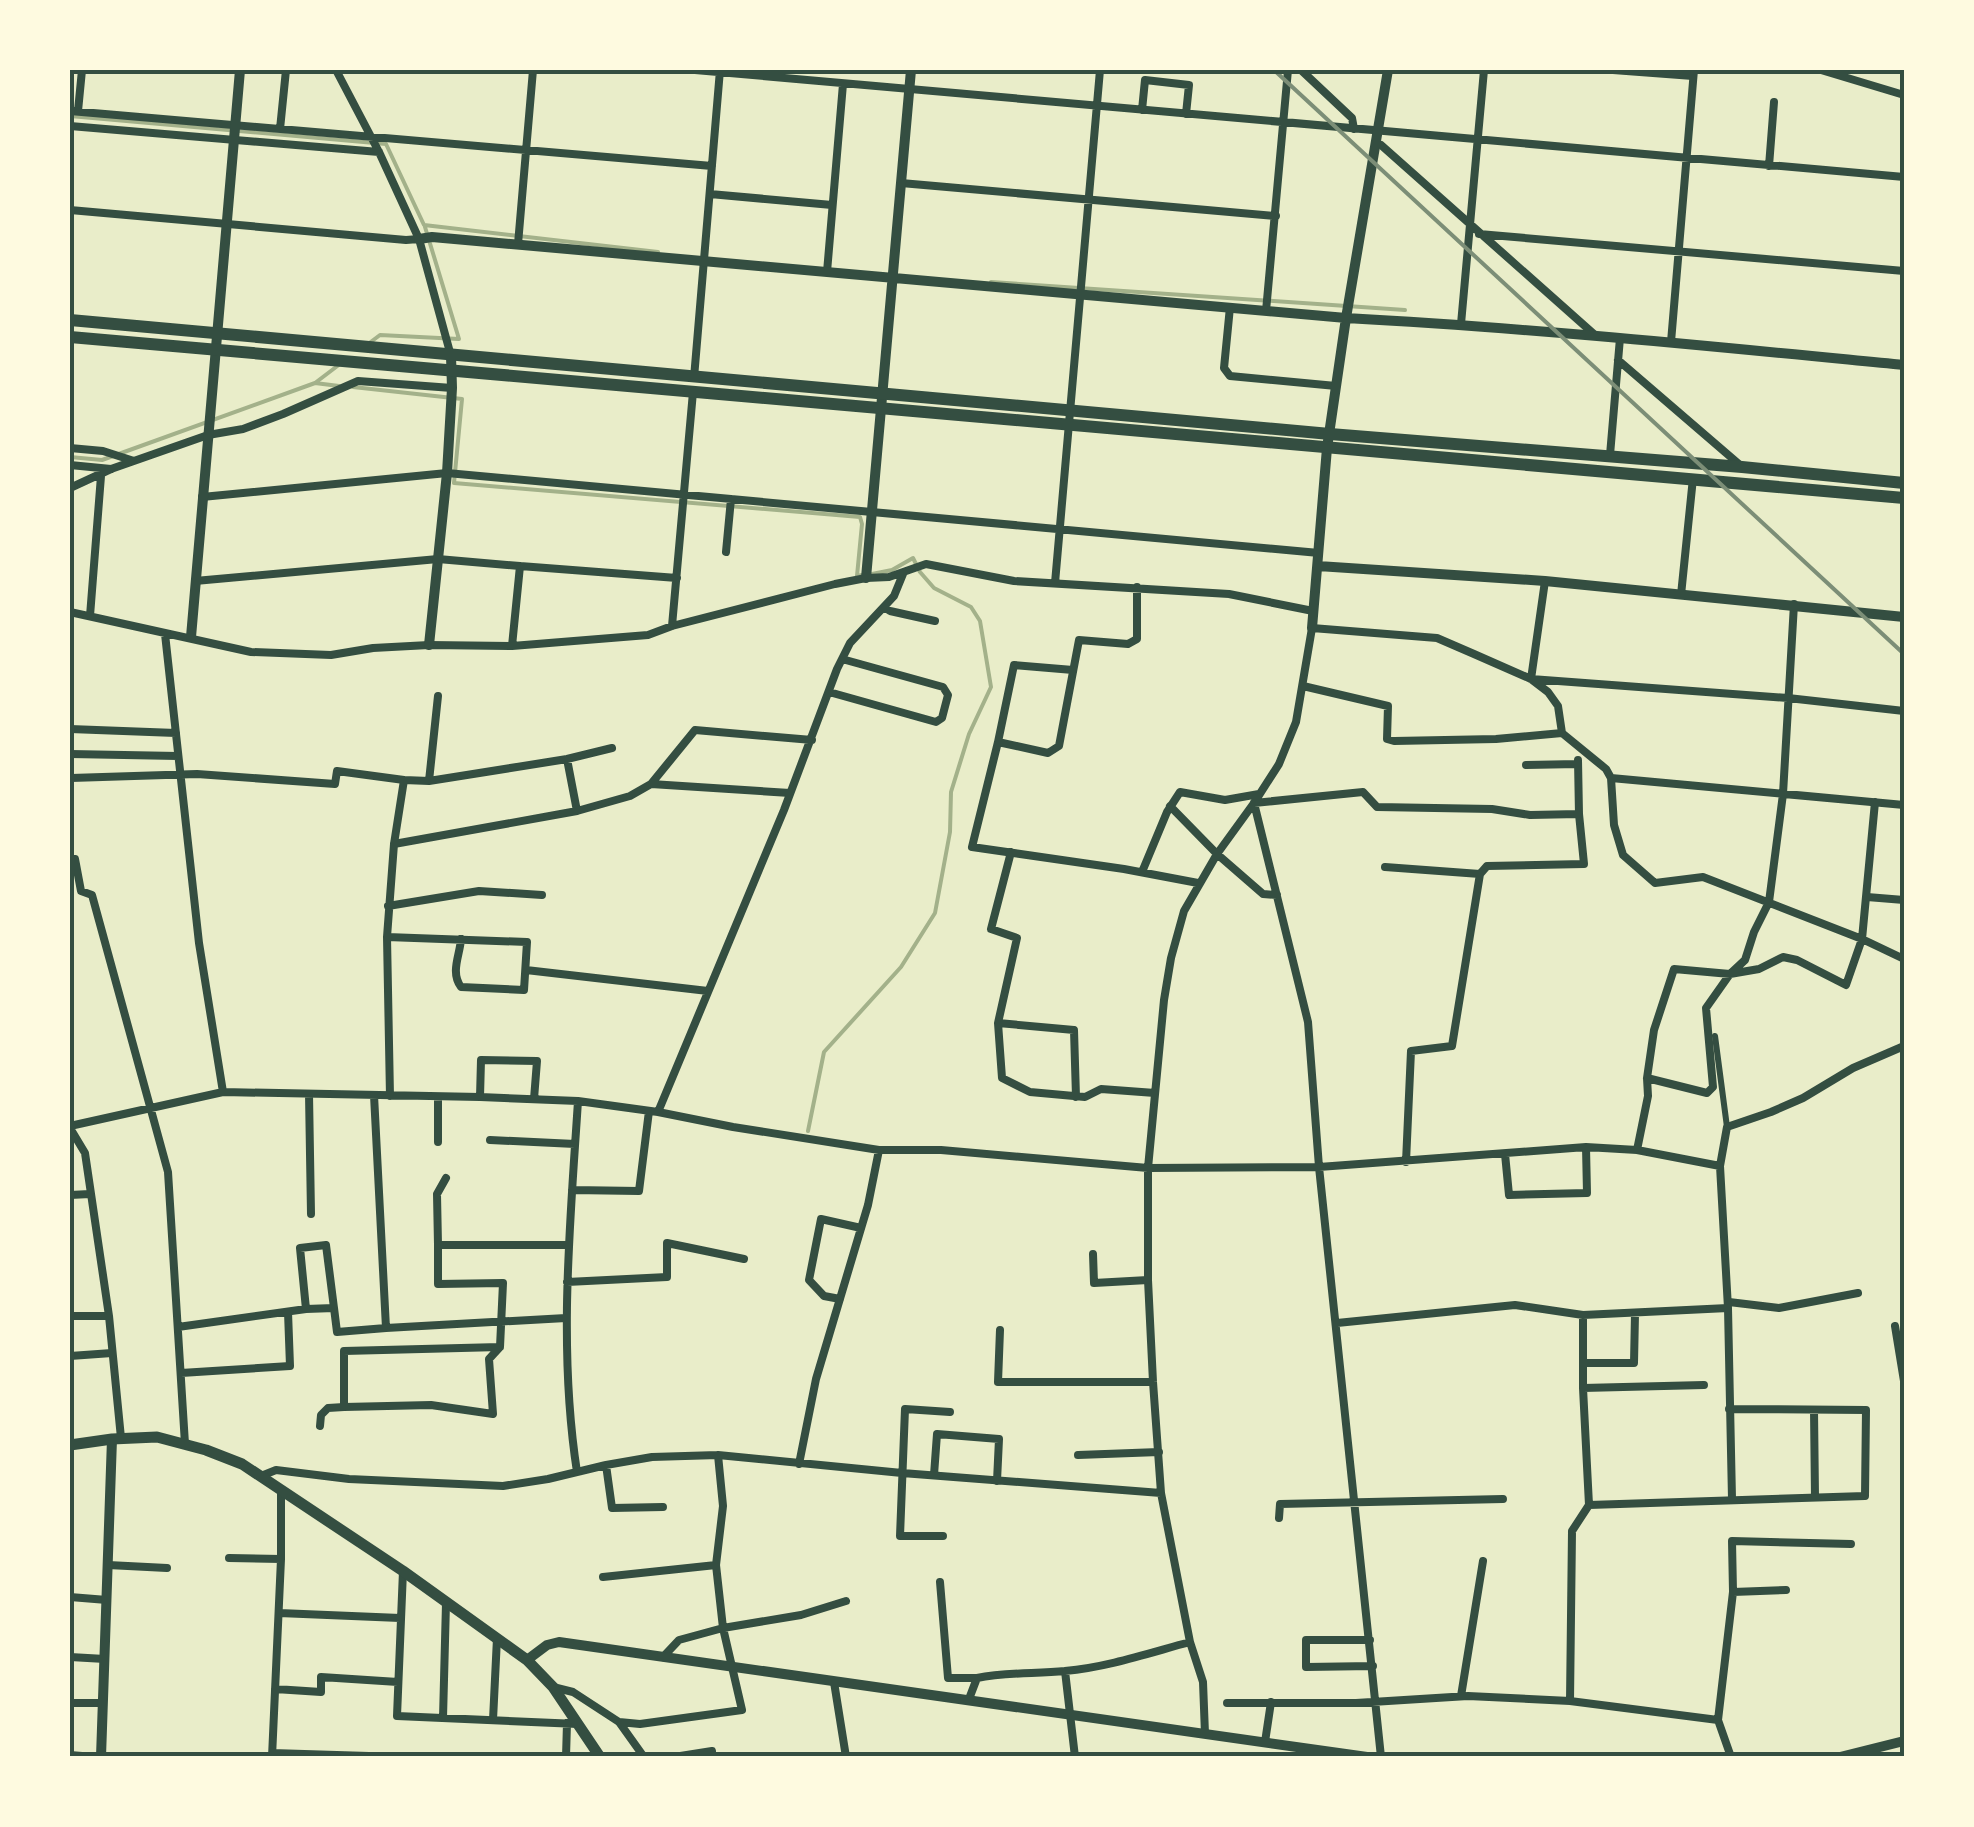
<svg xmlns="http://www.w3.org/2000/svg" width="1974" height="1827" viewBox="0 0 1974 1827" font-family="Lora,serif">
	<style>
		.lines { fill: none; stroke-linecap: round; stroke-linejoin: round }
		.stream { stroke: #a3b18a; stroke-width: 4 }
		.pedestrian { stroke: #344e41; stroke-width: 6 }
		.minor { stroke: #344e41; stroke-width: 8 }
		.tertiary { stroke: #344e41; stroke-width: 10 }
		.secondary { stroke: #344e41; stroke-width: 11 }
		.primary { stroke: #344e41; stroke-width: 12 }
		.rail { stroke: #7c8e77; stroke-width: 4 }
		.neatline { fill: none; stroke: #344e41; stroke-width: 4 }
	</style>
	<rect width="100%" height="100%" fill="#e9edc9"/>
	<g class="lines">
		<path class="stream" d="M70,116L386,144L424,225L658,252
			M991,282L1405,310
			M368,344L380,335L459,339L425,227
			M315,383L339,386
			M353,387L462,399L454,483L860,517L862,524L857,576L862,575
			M70,457L102,460L315,383L340,364
			M808,1131L824,1052L901,967L935,913L950,832L951,792L969,734L991,687L980,621L971,607L934,588L920,572L913,558L892,570L872,574"/>
		<path class="pedestrian" d="M1715,1036L1727,1127"/>
		<path class="minor" d="M336,70L379,152L419,239L451,356
			M695,70L1904,177
			M1301,70L1352,118L1354,129
			M1613,70L1693,76
			M1821,70L1904,95
			M1142,110L1145,80L1189,85L1186,114
			M70,111L712,166
			M78,111L82,70
			M70,126L379,152
			M280,129L286,70
			M1376,144L1381,145L1595,335
			M1769,166L1774,102
			M901,183L1276,216
			M710,194L832,205
			M70,210L406,240L419,239
			M1479,234L1904,271
			M518,244L533,70
			M827,272L843,84
			M1230,307L1224,368L1230,376L1336,386
			M1266,311L1288,70
			M1461,324L1484,70
			M1671,342L1694,70
			M1618,360L1740,465
			M694,378L720,70
			M70,448L103,451L134,461
			M1610,455L1620,338
			M70,465L111,469
			M70,488L111,469L208,435L243,429L283,414L358,381L452,388
			M202,497L447,473L1319,553
			M726,552L731,499
			M195,581L438,559L520,566
			M1055,583L1100,70
			M1681,595L1693,478
			M884,607L890,611L935,621
			M70,612L251,652L331,655L373,648L429,645L512,646L648,635L672,626L835,584L866,578L889,577L926,564L1014,581L1229,594L1313,611
			M90,616L101,476
			M672,626L693,392
			M165,634L199,943L223,1092
			M512,646L520,566L677,578
			M1073,670L1014,665L998,742L972,847L1124,869L1198,883
			M1531,679L1788,698L1904,711
			M1531,679L1545,581
			M1303,686L1388,706L1387,739L1394,741L1496,739L1562,733L1606,769L1611,778L1614,825L1623,855L1655,883L1703,877L1862,939L1904,959
			M829,692L936,722L942,718L948,695L943,687L842,659
			M70,729L176,733
			M998,742L1048,753L1059,746L1079,640L1128,644L1137,639V587
			M70,754L178,756
			M567,759L577,811
			M1526,765L1578,764
			M71,778L197,774L335,784L337,771L404,780
			M1611,778L1904,805
			M429,781L567,759L612,748
			M651,784L695,730L812,740
			M1254,803L1308,1022L1319,1167L1381,1757
			M1254,803L1363,792L1377,807L1492,809L1530,815L1579,814
			M1170,806L1217,854L1263,894L1277,895
			M394,844L577,811L630,796L651,784L790,793
			M1011,852L991,929L1017,938L998,1023L1002,1078L1030,1092L1085,1097L1101,1089L1155,1093
			M75,859L81,891L92,895L168,1172L185,1444
			M1385,867L1480,874
			M1142,872L1167,812L1180,792L1225,800L1259,794
			M1867,897L1904,900
			M388,906L479,891L542,895
			M387,937L527,942L524,990L461,987C450,972 460,955 461,939
			M526,970L708,991
			M998,1023L1074,1030L1076,1097
			M1647,1078L1707,1093L1713,1087L1706,1008L1730,974L1745,960L1754,932L1769,902L1783,794L1794,604
			M309,1094L311,1214
			M374,1095L386,1328L566,1318
			M390,1096L387,937L394,844L404,780L429,781L438,696
			M480,1097L481,1060L537,1061L534,1099
			M658,1112L784,810L837,669L850,643L894,596L903,574
			M70,1126L223,1092L480,1097L578,1101L658,1112L733,1127L879,1150H941L1148,1168L1319,1167L1586,1147L1637,1150L1720,1166
			M70,1128L85,1153L109,1316L121,1438
			M490,1140L575,1144
			M438,1142V1097
			M1637,1150L1648,1096L1647,1078L1654,1030L1674,969L1730,974L1759,969L1783,957L1797,960L1846,985L1862,939L1875,802
			M1505,1154L1509,1195L1587,1193L1586,1147
			M1406,1162L1411,1051L1452,1046L1480,874L1487,866L1584,864L1579,814L1578,760
			M572,1190L639,1191L649,1111
			M70,1195L90,1194
			M438,1245L437,1194L446,1178
			M1093,1254L1094,1283L1148,1280
			M567,1282L667,1277V1243L744,1259
			M840,1299L824,1296L809,1280L821,1219L861,1228
			M1729,1302L1779,1308L1858,1293
			M1728,1308L1732,1499
			M306,1309L300,1248L326,1245L334,1308
			M70,1316H109
			M1337,1323L1515,1305L1583,1315L1728,1308L1720,1166L1727,1127L1771,1112L1803,1098L1853,1068L1904,1046
			M1895,1326L1904,1381
			M178,1327L306,1309L334,1308L337,1332L386,1328
			M1000,1330L998,1382H1153
			M500,1347L344,1351V1407L431,1405L493,1414L489,1359L500,1347L503,1283L438,1284V1245H569
			M70,1356L112,1353
			M1583,1363H1634L1635,1314
			M181,1373L290,1366L288,1312
			M1583,1388L1704,1385
			M1814,1410L1815,1497
			M320,1426L321,1415L328,1408L344,1407
			M1078,1455L1159,1452
			M799,1464L816,1379L868,1205L879,1150
			M606,1465L612,1508L663,1507
			M577,1472C558,1349 570,1225 578,1101
			M934,1475L937,1434L999,1439L997,1481
			M261,1476L276,1470L349,1479L503,1486L548,1479L606,1465L652,1457L718,1455L902,1473L1161,1493
			M1589,1505L1865,1496L1866,1410L1729,1409
			M1279,1518L1280,1504L1503,1499
			M943,1536H900L905,1409L950,1412
			M229,1558L281,1559
			M108,1565L167,1568
			M403,1571L397,1716L578,1724
			M603,1577L716,1565
			M940,1582L948,1678H977
			M1733,1592L1786,1590
			M70,1597L107,1600
			M279,1613L400,1618
			M1370,1640H1306V1667L1373,1666
			M70,1657L105,1659
			M663,1657L679,1640L723,1628L801,1615L846,1601
			M1065,1671L1075,1757
			M834,1682L846,1757
			M553,1687L573,1692L619,1722L644,1757
			M275,1689L321,1692V1677L398,1682
			M1461,1696L1483,1561
			M969,1699L977,1678C1007,1672 1036,1674 1065,1671C1108,1667 1149,1653 1190,1642
			M1570,1701L1572,1531L1589,1505L1583,1388V1315
			M70,1703H103
			M1227,1703H1356L1468,1696L1570,1701L1718,1720L1731,1757
			M443,1718L446,1603
			M493,1720L497,1638
			M1718,1720L1733,1592L1732,1541L1851,1544
			M619,1722L640,1724L742,1710L723,1628L716,1565L723,1506L718,1455
			M1205,1734L1203,1682L1190,1642L1161,1493L1153,1382L1148,1280V1168L1164,1000L1171,958L1184,911L1217,854L1254,803L1279,764L1296,722L1312,628L1437,638L1474,654L1531,679L1548,692L1558,706L1562,733
			M1265,1742L1271,1702
			M272,1753L369,1756
			M70,1755L94,1757
			M272,1757L281,1559V1491
			M566,1757L567,1723
			M674,1757L712,1751"/>
		<path class="tertiary" d="M419,239L432,237L1346,318C1532,328 1718,347 1904,365
			M1318,566L1545,581L1904,617
			M866,578L911,70
			M1312,628L1327,448L1346,318L1388,70
			M191,637L240,70
			M429,645L447,473L452,388L451,356
			M527,1660L547,1645L559,1642L1367,1757
			M101,1757L112,1439
			M1840,1757L1904,1741"/>
		<path class="secondary" d="M70,1445L112,1439L157,1437L206,1450L242,1464L403,1571L527,1660L553,1687L600,1757"/>
		<path class="primary" d="M70,320L1330,434L1742,467L1904,483
			M70,337L1904,498"/>
		<path class="rail" d="M1274,70L1904,654"/>
	</g>
	<rect width="1974" height="1827" fill="none" stroke="#fefae0" stroke-width="145"/>
	<rect x="72" y="72" width="1830" height="1682" class="neatline"/>
</svg>
